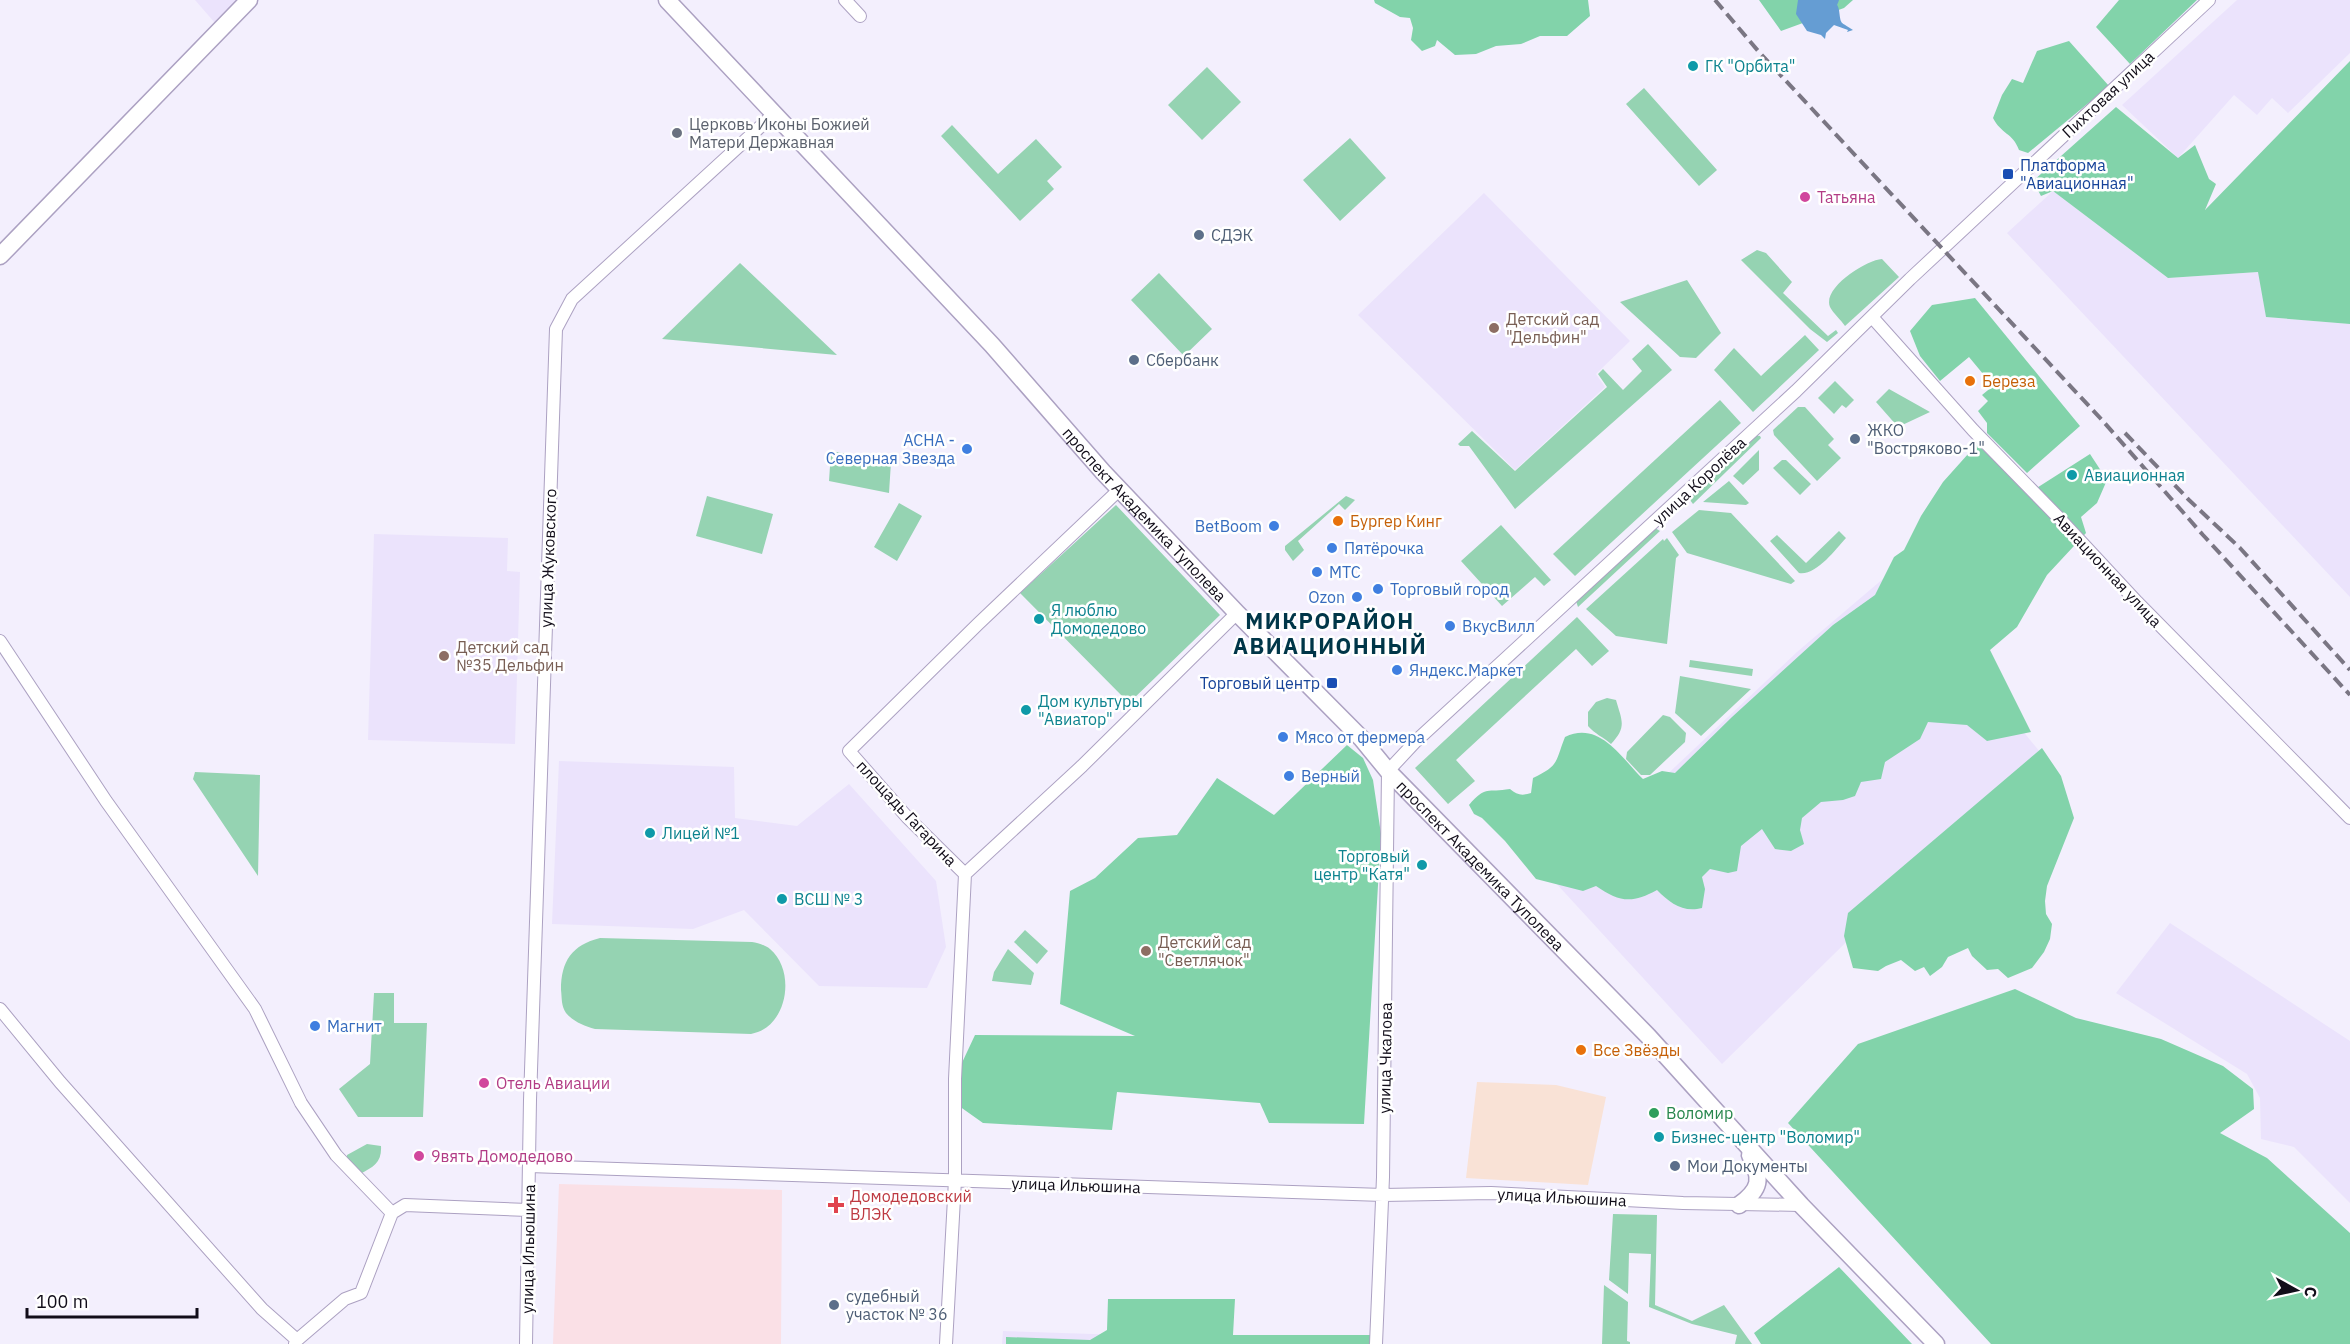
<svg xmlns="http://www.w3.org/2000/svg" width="2350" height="1344" viewBox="0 0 2350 1344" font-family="'IBM Plex Sans',sans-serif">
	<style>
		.commercial { fill: #f9e2d6 }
		.built { fill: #ebe3fc }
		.medical { fill: #fae0e6 }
		.green { fill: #95d3b2 }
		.forest { fill: #82d3aa }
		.water { fill: #659dd3 }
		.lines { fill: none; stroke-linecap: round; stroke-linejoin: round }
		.street-casing { stroke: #aca1c2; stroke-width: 14 }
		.secondary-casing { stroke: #aca1c2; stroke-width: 19 }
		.street { stroke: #fff; stroke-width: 12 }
		.secondary { stroke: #fff; stroke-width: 16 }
		.rail { stroke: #7a7683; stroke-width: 4; stroke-dasharray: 12 6; stroke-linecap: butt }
		.culture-dot { fill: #0f9aa8; stroke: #fff; stroke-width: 2 }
		.worship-dot { fill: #6b7280; stroke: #fff; stroke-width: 2 }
		.transit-dot { fill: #1a4fb4; stroke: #fff; stroke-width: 2 }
		.hotel-dot { fill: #d1479c; stroke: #fff; stroke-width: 2 }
		.service-dot { fill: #5c6f8a; stroke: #fff; stroke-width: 2 }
		.education-dot { fill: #8d6e63; stroke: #fff; stroke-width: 2 }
		.food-dot { fill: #e8710a; stroke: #fff; stroke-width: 2 }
		.shop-dot { fill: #3f7fe0; stroke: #fff; stroke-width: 2 }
		.leisure-dot { fill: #2e9e5b; stroke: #fff; stroke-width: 2 }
		.health-dot { fill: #e0444e; stroke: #fff; stroke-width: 2 }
		.labels { text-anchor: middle; stroke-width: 5; stroke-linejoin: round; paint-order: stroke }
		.culture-label { font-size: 16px; fill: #0d838f; stroke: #fff; text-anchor: start }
		.street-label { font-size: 16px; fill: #110d19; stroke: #fff }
		.worship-label { font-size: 16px; fill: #5b616d; stroke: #fff; text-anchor: start }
		.transit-label { font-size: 16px; fill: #164399; stroke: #fff; text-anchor: start }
		.hotel-label { font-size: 16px; fill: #b23c85; stroke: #fff; text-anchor: start }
		.service-label { font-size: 16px; fill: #4e5e75; stroke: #fff; text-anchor: start }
		.education-label { font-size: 16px; fill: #785e54; stroke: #fff; text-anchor: start }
		.food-label { font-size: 16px; fill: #c56008; stroke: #fff; text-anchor: start }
		.shop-label { font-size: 16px; fill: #366cbe; stroke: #fff; text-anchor: start }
		.leisure-label { font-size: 16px; fill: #27864d; stroke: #fff; text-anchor: start }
		.health-label { font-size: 16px; fill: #be3a42; stroke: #fff; text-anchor: start }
		.district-label { font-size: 22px; font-weight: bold; letter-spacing: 1.5px; fill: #003648; stroke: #fff }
	</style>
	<rect width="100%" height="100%" fill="#f3effd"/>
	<path class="commercial" d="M1477,1082L1556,1085L1606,1097L1588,1185L1466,1178Z"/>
	<path class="built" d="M195,0H237L215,23Z
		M2237,0H2350V53L2288,113L2272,98L2257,115L2234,95L2178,158L2122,105Z
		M2053,191L2168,278L2259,272L2266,317L2350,324V597L2007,233Z
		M1484,193L1630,341L1596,374L1605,387L1515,470L1358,315Z
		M374,534L508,538L507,571L520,572L515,744L368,740Z
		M1884,578L1909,592L2040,752L1722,1064L1554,881L1797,652Z
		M559,761L734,767L735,818L797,826L849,784L936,881L946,947L927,988L819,986L744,910L693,929L552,924Z
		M2170,923L2350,1041V1203L2294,1147L2261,1139L2260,1098L2247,1074L2116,993Z
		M1003,1331L1215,1338V1344H1002Z"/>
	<path class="medical" d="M559,1184L782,1190L781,1344H553Z"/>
	<path class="green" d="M1207,67L1241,102L1202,140L1168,105Z
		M1644,88L1717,170L1699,186L1626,104Z
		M952,125L998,174L1036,139L1062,167L1047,181L1054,189L1020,221L941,136Z
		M1350,138L1386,178L1340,221L1303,180Z
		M1757,250L1766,253L1792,282L1783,293L1828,336L1836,330L1838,333L1827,342L1810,329L1741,260Z
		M1882,259L1899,277L1845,326C1841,320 1833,313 1830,307C1822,288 1866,260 1882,259Z
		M740,263L837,355L662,339Z
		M1159,273L1212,329L1184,356L1131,300Z
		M1687,280L1721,333L1696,358L1680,357L1620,302Z
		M1805,335L1819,350L1753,412L1714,370L1734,348L1761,376Z
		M1648,344L1672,370L1515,509L1469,446H1460L1458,444L1472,431L1515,471L1607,387L1598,374L1603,369L1623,390L1642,371L1632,359Z
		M1835,381L1854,400L1846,408L1842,405L1834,414L1818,398Z
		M1889,389L1930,412L1898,427L1876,402Z
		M1720,400L1741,423L1575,576L1553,554Z
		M1798,407H1805L1834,439L1828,445L1841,458L1817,481L1774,435L1773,430Z
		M1754,435L1760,436L1761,438L1693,504L1690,500V496Z
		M1759,450V470L1743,485L1733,476Z
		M831,451L891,462L889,493L829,481Z
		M1782,460H1786L1811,484L1800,495L1773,468Z
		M1729,481L1749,503L1746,505L1703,502Z
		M707,496L773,514L762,554L696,536Z
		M1346,496L1355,500L1345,510L1339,504L1298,541L1304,550L1293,561L1285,550V546Z
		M899,503L922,516L897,561L874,547Z
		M1116,505L1220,615L1129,703L1020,593Z
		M1699,510L1731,513L1795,581L1791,584L1687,553L1672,532Z
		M1501,525L1551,580L1544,586L1535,577L1502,606L1461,561Z
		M1655,528L1660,531L1578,607L1576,601Z
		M1839,531L1846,538C1835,550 1816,576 1799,573L1770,541L1777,535L1806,563Z
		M1667,538L1679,555L1676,558L1667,644L1616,636L1586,609L1663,539L1664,541Z
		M1577,617L1609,651L1592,666L1576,649L1456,760L1475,781L1448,804L1415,768Z
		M1690,660L1753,669L1752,676L1689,667Z
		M1680,676L1751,689L1701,736L1675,713Z
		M1607,698L1616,700C1622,721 1627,727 1611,744C1603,737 1595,734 1588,726V712L1596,702Z
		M1663,715L1670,717L1686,733L1685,742L1650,775H1641L1626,759L1627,752Z
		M195,772L260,775L258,876L193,779Z
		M1025,930L1048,951L1037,964L1014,942Z
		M600,938L752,942C758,943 765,945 770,949C797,972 787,1028 751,1034L595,1029C584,1026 574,1022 566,1013C561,1006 562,998 561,990C561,961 572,945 600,938Z
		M1008,949L1034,973L1031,985L992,981L994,972Z
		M374,993H394V1023H427L423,1117H358L339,1089L370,1064Z
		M367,1144L381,1146C382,1162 374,1167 360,1174L347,1161V1155Z
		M1613,1214L1657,1215L1655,1305L1692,1321L1724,1305L1752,1344H1735L1737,1335L1692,1324L1649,1307L1651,1254L1629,1253L1628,1294L1609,1280Z
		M1604,1285L1628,1302L1627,1341L1630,1342V1344H1602Z"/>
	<path class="forest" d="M1374,0H1588L1590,16L1567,36H1540L1521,44L1496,46L1476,54L1455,55L1437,40L1435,46L1422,51L1411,40L1413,28L1410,18L1400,17L1375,3Z
		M1759,0H1853L1844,8L1781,31Z
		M2119,0H2197L2130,64L2096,27Z
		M2069,41L2109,86L2028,153L2019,150C2013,133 2001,134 1993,118L2002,95L2012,79L2023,83L2037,51Z
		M2350,61V324L2266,317L2258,272L2168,278L2053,191L2041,196L2033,181L2116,107L2178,158L2195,145L2209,179L2216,184L2205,210Z
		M1975,298L2080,426L2027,473L1987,433V423L1978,411L1988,401L1982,395L1993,386L1969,357L1940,381L1920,356L1910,331L1932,305Z
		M1977,444L2029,493L2090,454L2107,480L2097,503L2081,517L2086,533L2047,575L2017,627L1990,650L2031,732L1987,741L1967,725L1928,722L1920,739L1885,762L1881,779L1861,782L1855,796L1843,800L1821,802L1802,818L1800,830L1804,844L1791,851L1775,849L1762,829L1741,846L1737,871L1728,873L1710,869L1702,877L1705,889L1702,908C1683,913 1670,903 1657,890C1632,904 1619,902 1596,886L1583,891L1536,879L1505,841L1482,818L1474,814L1469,805C1486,785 1487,793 1510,789C1517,795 1522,796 1531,793L1533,778C1560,765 1555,762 1565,737C1600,720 1622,759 1643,779L1662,771L1675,773L1732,717L1833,625L1875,595L1894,557L1904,550L1921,516L1943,482Z
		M1347,745L1363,758L1373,780L1381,834L1364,1124L1269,1123L1260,1103L1117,1092L1112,1130L983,1123L959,1106L960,1067L975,1035L1135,1036L1060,1004L1070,891L1095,878L1138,838L1177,835L1217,778L1274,815Z
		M2042,748L2061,776L2074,818L2047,886L2045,901L2046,914L2052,924L2050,939L2044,952L2032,968L2008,978L1998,969L1987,970L1972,956L1968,948L1948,957L1942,967L1930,976L1924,967L1915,971L1901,960L1886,966L1878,971L1853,968L1844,936L1848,913Z
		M2015,989L2076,1018L2161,1039L2223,1066L2253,1089L2254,1109L2220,1133L2267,1158L2350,1233V1344H1991L1788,1123L1858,1044Z
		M1839,1267L1912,1344H1761L1754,1333Z
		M1108,1299H1235L1233,1335H1374L1373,1344H1006V1337L1090,1340L1107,1330Z"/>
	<path class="water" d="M1798,0H1839C1836,9 1837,1 1839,10C1841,26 1840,21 1853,30L1847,32L1848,30L1834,25L1826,33L1825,39L1821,35L1807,31L1796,14Z"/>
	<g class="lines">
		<g class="street-casing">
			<path id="street" d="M845,0L860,16
				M1872,317L1973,430L2059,518L2137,602L2350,818
				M0,641L106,801L255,1009L301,1103L336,1155L392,1213
				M965,874L907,817L849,751L978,624L1120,489
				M965,874L1082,766L1237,613
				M0,1009L60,1082L262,1309L297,1340
				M529,1166L1383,1195L1491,1193L1683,1203L1801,1205
				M295,1344L297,1340L345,1299L361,1293L392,1213L405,1205L528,1210
				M526,1344L530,1100L556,329L572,299L774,114
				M946,1344L955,1180V1079L965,874
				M1376,1344L1383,1177L1388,771L1416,741L1796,391L1910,279L2209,0"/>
		</g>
		<g class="secondary-casing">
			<g id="secondary">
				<path id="s1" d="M667,0L992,345L1103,472L1237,613L1361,738L1388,771L1648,1036L1801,1205L1936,1344"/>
				<path d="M0,256L249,0"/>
				<path d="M1739,1205C1761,1189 1762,1179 1750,1155"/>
			</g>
		</g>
		<use href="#street" class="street"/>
		<use href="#secondary" class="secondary"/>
		<path class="rail" d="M1715,0L1759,52L2102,420L2203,535L2350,695
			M2125,433L2189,500L2240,548L2350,670"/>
	</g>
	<g class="culture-dot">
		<circle cx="1693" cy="66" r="6"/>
		<circle cx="2072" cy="475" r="6"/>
		<circle cx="1039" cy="619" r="6"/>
		<circle cx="1026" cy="710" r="6"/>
		<circle cx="650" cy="833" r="6"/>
		<circle cx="1422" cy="865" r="6"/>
		<circle cx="782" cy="899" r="6"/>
		<circle cx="1659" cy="1137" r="6"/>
	</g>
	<circle class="worship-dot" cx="677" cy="133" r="6"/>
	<g class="transit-dot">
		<rect x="2002" y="168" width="12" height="12" rx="3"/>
		<rect x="1326" y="677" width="12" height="12" rx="3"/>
	</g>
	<g class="hotel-dot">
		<circle cx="1805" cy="197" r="6"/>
		<circle cx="484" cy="1083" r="6"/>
		<circle cx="419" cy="1156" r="6"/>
	</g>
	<g class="service-dot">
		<circle cx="1199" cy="235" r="6"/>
		<circle cx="1134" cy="360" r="6"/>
		<circle cx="1855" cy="439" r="6"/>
		<circle cx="1675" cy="1166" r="6"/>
		<circle cx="834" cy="1305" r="6"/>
	</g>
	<g class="education-dot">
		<circle cx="1494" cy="328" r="6"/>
		<circle cx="444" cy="656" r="6"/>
		<circle cx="1146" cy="951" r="6"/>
	</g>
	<g class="food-dot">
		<circle cx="1970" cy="381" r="6"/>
		<circle cx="1338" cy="521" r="6"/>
		<circle cx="1581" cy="1050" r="6"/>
	</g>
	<g class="shop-dot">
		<circle cx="967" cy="449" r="6"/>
		<circle cx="1274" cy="526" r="6"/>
		<circle cx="1332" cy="548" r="6"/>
		<circle cx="1317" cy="572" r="6"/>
		<circle cx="1378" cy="589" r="6"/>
		<circle cx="1357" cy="597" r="6"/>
		<circle cx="1450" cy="626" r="6"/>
		<circle cx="1397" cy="670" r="6"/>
		<circle cx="1283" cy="737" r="6"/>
		<circle cx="1289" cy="776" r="6"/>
		<circle cx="315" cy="1026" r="6"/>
	</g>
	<circle class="leisure-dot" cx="1654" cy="1113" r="6"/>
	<path class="health-dot" d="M833 1196h6v6h6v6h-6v6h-6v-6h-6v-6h6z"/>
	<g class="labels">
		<g class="culture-label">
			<text x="1705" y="72">ГК "Орбита"</text>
			<text x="2084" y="481">Авиационная</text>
			<text x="1051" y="616">Я люблю<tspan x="1051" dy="18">Домодедово</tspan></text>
			<text x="1038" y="707">Дом культуры<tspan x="1038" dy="18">"Авиатор"</tspan></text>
			<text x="662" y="839">Лицей №1</text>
			<text x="1410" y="862" text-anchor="end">Торговый<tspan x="1410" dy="18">центр "Катя"</tspan></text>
			<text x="794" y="905">ВСШ № 3</text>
			<text x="1671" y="1143">Бизнес-центр "Воломир"</text>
		</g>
		<g class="street-label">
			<text transform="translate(2108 94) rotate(-43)" y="6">Пихтовая улица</text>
			<text transform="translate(1699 481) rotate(-43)" y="6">улица Королёва</text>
			<text dy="6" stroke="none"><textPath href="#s1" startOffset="702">проспект Академика Туполева</textPath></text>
			<text transform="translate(548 558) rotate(-88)" y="6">улица Жуковского</text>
			<text transform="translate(2108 570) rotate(47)" y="6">Авиационная улица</text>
			<text transform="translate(907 813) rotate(47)" y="6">площадь Гагарина</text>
			<text dy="6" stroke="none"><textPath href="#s1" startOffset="1188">проспект Академика Туполева</textPath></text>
			<text transform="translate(1385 1058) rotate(-89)" y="6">улица Чкалова</text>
			<text transform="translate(1076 1185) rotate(2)" y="6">улица Ильюшина</text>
			<text transform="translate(1562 1197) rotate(3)" y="6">улица Ильюшина</text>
			<text transform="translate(528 1249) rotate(-89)" y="6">улица Ильюшина</text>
		</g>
		<g class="worship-label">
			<text x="689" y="130">Церковь Иконы Божией<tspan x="689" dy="18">Матери Державная</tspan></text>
		</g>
		<g class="transit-label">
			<text x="2020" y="171">Платформа<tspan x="2020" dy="18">"Авиационная"</tspan></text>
			<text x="1320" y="689" text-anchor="end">Торговый центр</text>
		</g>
		<g class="hotel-label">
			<text x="1817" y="203">Татьяна</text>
			<text x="496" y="1089">Отель Авиации</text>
			<text x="431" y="1162">9вять Домодедово</text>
		</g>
		<g class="service-label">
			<text x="1211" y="241">СДЭК</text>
			<text x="1146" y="366">Сбербанк</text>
			<text x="1867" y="436">ЖКО<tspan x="1867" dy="18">"Востряково-1"</tspan></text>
			<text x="1687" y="1172">Мои Документы</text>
			<text x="846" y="1302">судебный<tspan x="846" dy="18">участок № 36</tspan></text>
		</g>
		<g class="education-label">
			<text x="1506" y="325">Детский сад<tspan x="1506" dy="18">"Дельфин"</tspan></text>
			<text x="456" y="653">Детский сад<tspan x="456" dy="18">№35 Дельфин</tspan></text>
			<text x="1158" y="948">Детский сад<tspan x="1158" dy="18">"Светлячок"</tspan></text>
		</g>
		<g class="food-label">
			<text x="1982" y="387">Береза</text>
			<text x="1350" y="527">Бургер Кинг</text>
			<text x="1593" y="1056">Все Звёзды</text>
		</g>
		<g class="shop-label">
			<text x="955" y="446" text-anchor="end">АСНА -<tspan x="955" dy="18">Северная Звезда</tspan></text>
			<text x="1262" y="532" text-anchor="end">BetBoom</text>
			<text x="1344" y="554">Пятёрочка</text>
			<text x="1329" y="578">МТС</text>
			<text x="1390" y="595">Торговый город</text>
			<text x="1345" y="603" text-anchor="end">Ozon</text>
			<text x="1462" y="632">ВкусВилл</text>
			<text x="1409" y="676">Яндекс.Маркет</text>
			<text x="1295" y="743">Мясо от фермера</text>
			<text x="1301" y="782">Верный</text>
			<text x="327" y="1032">Магнит</text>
		</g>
		<g class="leisure-label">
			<text x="1666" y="1119">Воломир</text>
		</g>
		<g class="health-label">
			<text x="850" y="1202">Домодедовский<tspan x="850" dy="18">ВЛЭК</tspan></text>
		</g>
		<g class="district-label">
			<text x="1330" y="629">МИКРОРАЙОН<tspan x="1330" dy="25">АВИАЦИОННЫЙ</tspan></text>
		</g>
	</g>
	<g transform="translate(2296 1290) rotate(98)" stroke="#ffffff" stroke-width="4.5" paint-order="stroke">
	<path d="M0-4.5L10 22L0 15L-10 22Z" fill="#110d19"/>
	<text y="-9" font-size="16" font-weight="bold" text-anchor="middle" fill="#110d19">С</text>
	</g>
	<path d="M27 1308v9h170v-9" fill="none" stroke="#110d19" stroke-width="3"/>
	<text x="36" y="1308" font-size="18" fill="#110d19" stroke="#ffffff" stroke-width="4.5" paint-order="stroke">100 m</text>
</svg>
